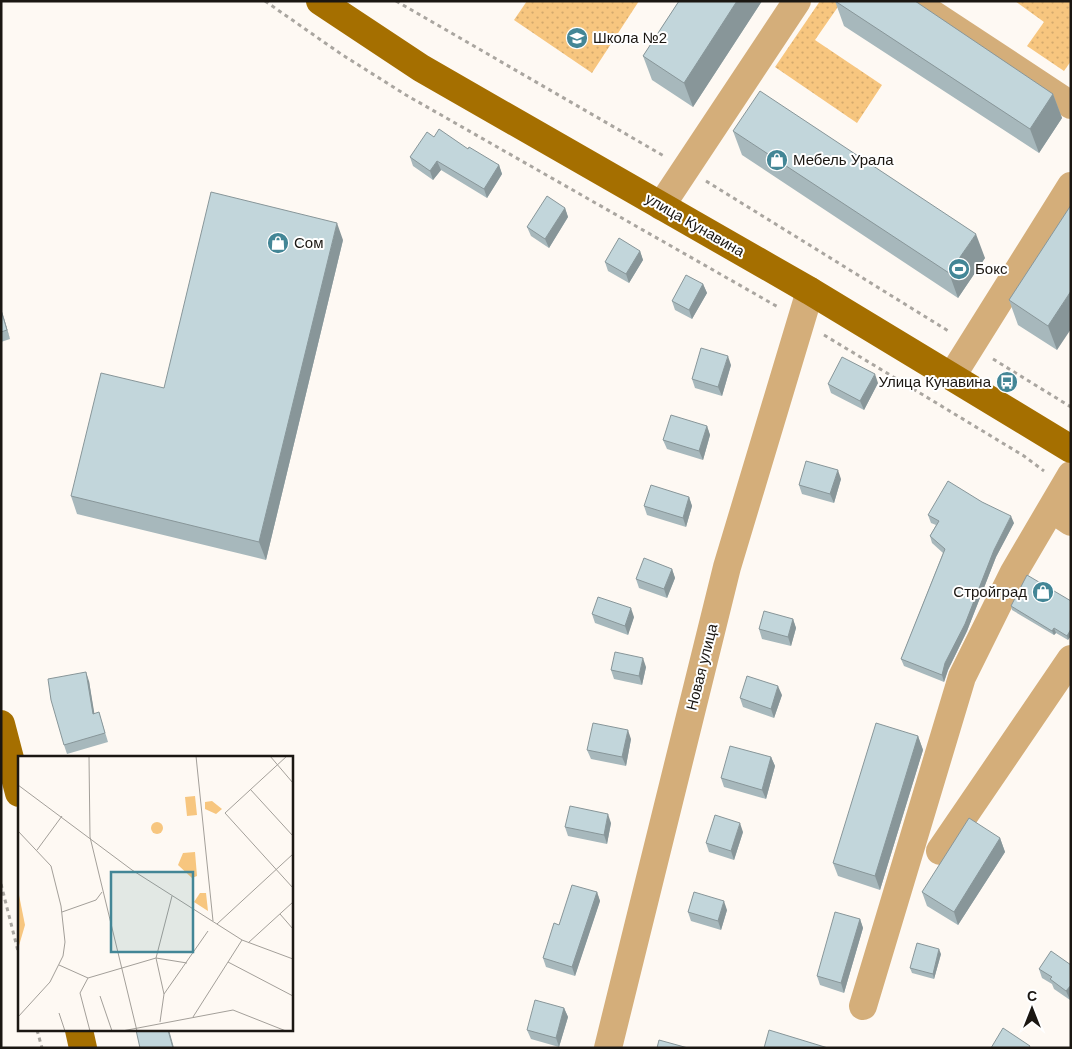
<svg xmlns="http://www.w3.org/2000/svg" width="1072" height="1049" viewBox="0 0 1072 1049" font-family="Helvetica,sans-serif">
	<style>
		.park { fill: url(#park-dots) }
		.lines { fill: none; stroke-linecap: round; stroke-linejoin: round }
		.path { stroke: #aaa6a0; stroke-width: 3; stroke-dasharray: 4 4; stroke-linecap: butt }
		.minor { stroke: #d4ae7a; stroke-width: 28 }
		.major { stroke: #a56f00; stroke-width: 28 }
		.wall { fill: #a7b8bc }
		.shaded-wall { fill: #889699 }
		.building { fill: #c2d6db; stroke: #889699 }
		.labels { text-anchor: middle; stroke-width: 4; stroke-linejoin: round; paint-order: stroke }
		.poi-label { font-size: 15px; fill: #1b1712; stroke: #fff; text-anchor: start }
		.street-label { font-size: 15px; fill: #1b1712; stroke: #fff }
		.inset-road { fill: none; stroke: #a39f99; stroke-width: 1 }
		.view { fill: #438696; fill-opacity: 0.15; stroke: #438696; stroke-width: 2.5 }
		.inset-edge { fill: none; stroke: #1b1712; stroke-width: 2.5 }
	</style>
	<defs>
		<pattern id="park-dots" width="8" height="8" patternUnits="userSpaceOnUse" patternTransform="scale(1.25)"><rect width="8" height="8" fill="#f7c67f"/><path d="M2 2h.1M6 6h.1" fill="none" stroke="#d3a96d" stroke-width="1.8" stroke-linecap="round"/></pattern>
	</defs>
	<rect width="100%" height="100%" fill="#fef9f3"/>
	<path class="park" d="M527,1H639L592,73L514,20Z
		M820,1H842L815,40L882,85L857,123L775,67Z
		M1015,1H1071V61L1064,71L1027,46L1044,22Z"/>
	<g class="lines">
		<path class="path" d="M265,1L341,54L406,95L778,307
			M396,1L664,156
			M706,181L950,332
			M824,335L1024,456L1044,471
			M993,359L1071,407
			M1,884L19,955
			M37,1030L42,1048"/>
		<path class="minor" d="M913,1L1071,105
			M661,206L797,1
			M952,376L1071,186
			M1052,509L1071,522
			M940,851L1071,659
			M863,1006L962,677L1014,572L1071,475
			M608,1048L727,567L810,291"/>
		<path class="major" d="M320,1L421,68L810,291L1071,449
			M1,724L19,793
			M79,1030L83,1048"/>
	</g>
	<path class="wall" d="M679,1H762L693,107L652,80L643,56Z
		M835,1L1053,94L1062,118L1039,153L844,26Z
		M733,131L985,258L958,298L742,155Z
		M434,137L468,149L499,165L502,174L487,198L441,170L433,180L413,166L410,157Z
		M1071,205L1057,350L1018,325L1009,300Z
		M565,208L568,217L549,248L531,236L527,227Z
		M343,240L266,560L77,514L71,496L164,388Z
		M640,251L643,260L629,283L608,271L605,262Z
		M703,284L707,293L692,319L675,310L672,301Z
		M1,309L10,339L1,342Z
		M731,365L722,396L695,388L692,379Z
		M878,383L864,410L831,393L828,384Z
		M707,426L710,435L703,460L667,449L663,440Z
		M841,479L834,503L802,494L799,485Z
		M689,497L692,506L686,527L647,515L644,506Z
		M928,515L1014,523L996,557L967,631L948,670L944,682L904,666L901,659L943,553L932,543L930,536L936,525L931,523Z
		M672,569L675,578L667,598L639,588L636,579Z
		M1071,601L1068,640L1056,633L1054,635L1012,610L1011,606Z
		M592,614L634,617L628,635L595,623Z
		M793,619L796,628L791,646L762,639L759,629Z
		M646,667L642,685L614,679L611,670Z
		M89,681L94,714L102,722L108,742L67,754L64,745Z
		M782,695L774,718L743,707L740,698Z
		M918,736L923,750L880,890L838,876L833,863Z
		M631,739L626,766L591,759L587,750Z
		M771,757L775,766L766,799L724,787L721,778Z
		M611,823L607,844L568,836L565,827Z
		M743,832L734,860L709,852L706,843Z
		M1000,838L1005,852L958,925L927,906L922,892Z
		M597,892L600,901L575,976L546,967L543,958L559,925Z
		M727,910L721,930L691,921L688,912Z
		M860,919L863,928L844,993L820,985L817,976Z
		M941,954L934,979L912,973L910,968Z
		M1071,965V998L1070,1000L1054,989L1052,984L1042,978L1039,969Z
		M564,1008L568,1017L559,1047L531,1039L527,1030Z"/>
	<path class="shaded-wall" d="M737,1H762L693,107L684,83Z
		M1053,94L1062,118L1039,153L1030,129Z
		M437,161L441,170L433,180L430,171Z
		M499,165L502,174L487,198L484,189Z
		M565,208L568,217L549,248L545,239Z
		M337,223L343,240L266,560L259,542Z
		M976,234L985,258L958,298L949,273Z
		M640,251L643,260L629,283L626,274Z
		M703,284L707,293L692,319L689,310Z
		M1071,291V329L1057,350L1048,326Z
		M1,309L4,318L10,339L7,330Z
		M728,356L731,365L722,396L718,387Z
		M875,374L878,383L864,410L860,401Z
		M707,426L710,435L703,460L699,451Z
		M838,470L841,479L834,503L830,494Z
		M689,497L692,506L686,527L683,518Z
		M1011,516L1014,523L996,557L967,631L948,670L944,682L942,675L945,663L994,550Z
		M672,569L675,578L667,598L664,589Z
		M631,608L634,617L628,635L625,626Z
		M793,619L796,628L791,646L788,637Z
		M1054,628L1056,633L1054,635L1052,631Z
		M1071,629V636L1068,640L1067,636Z
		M643,658L646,667L642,685L639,676Z
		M86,672L89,681L96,723L93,714Z
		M778,686L782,695L774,718L771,709Z
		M628,730L631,739L626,766L622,757Z
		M918,736L923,750L880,890L875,876Z
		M771,757L775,766L766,799L762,790Z
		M608,814L611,823L607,844L604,835Z
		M740,823L743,832L734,860L731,851Z
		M1000,838L1005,852L958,925L954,912Z
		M597,892L600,901L575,976L572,967Z
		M724,901L727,910L721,930L718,921Z
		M860,919L863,928L844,993L841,983Z
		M939,949L941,954L934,979L933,974Z
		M1071,985V998L1070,1000L1066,991Z
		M564,1008L568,1017L559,1047L556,1038Z
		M168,1030H169L174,1048H173Z"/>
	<path class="building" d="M679,1H737L684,83L643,56Z
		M835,1H915L1053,94L1030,129Z
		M760,91L976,234L949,273L733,131Z
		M439,129L468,149L469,147L499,165L484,189L437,161L430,171L410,157L427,132L434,137Z
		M211,192L337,223L259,542L71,496L101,373L164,388Z
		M547,196L565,208L545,239L527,227Z
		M1071,205V291L1048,326L1009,300Z
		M619,238L640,251L626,274L605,262Z
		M686,275L703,284L689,310L672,301Z
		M1,310L7,330L1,332Z
		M701,348L728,356L718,387L692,379Z
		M842,357L875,374L860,401L828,384Z
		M671,415L707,426L699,451L663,440Z
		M806,461L838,470L830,494L799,485Z
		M948,481L982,502L1011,516L994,550L965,624L945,663L942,675L901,659L945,549L930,536L939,521L928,515Z
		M651,485L689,497L683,518L644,506Z
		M644,558L672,569L664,589L636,579Z
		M1027,575L1071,601V629L1067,636L1054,628L1052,631L1011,606Z
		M598,597L631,608L625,626L592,614Z
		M764,611L793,619L788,637L759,629Z
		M615,652L643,658L639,676L611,670Z
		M86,672L93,714L99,712L105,733L64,745L51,700L48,679Z
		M747,676L778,686L771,709L740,698Z
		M593,723L628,730L622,757L587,750Z
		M876,723L918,736L875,876L833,863Z
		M730,746L771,757L762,790L721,778Z
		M570,806L608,814L604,835L565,827Z
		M715,815L740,823L731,851L706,843Z
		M969,818L1000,838L954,912L922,892Z
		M572,885L597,892L572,967L543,958L554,923L559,925Z
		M694,892L724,901L718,921L688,912Z
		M835,912L860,919L841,983L817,976Z
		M917,943L939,949L933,974L910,968Z
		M1051,951L1071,965V985L1066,991L1050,979L1052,977L1039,969Z
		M535,1000L564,1008L556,1038L527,1030Z
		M1003,1028L1030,1046L1029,1048H991Z
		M136,1030H168L173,1048H140Z
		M769,1030L828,1048H764Z
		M659,1040L688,1048H657Z"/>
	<defs>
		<g id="school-disc" transform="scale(1.125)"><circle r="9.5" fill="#438696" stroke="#fff"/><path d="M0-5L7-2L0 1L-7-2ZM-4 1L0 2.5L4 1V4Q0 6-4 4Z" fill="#fff"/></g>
		<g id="shop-disc" transform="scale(1.125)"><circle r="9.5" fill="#438696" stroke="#fff"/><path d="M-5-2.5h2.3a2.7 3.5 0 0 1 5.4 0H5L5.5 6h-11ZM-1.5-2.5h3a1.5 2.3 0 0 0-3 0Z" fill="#fff"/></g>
		<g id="stadium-disc" transform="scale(1.125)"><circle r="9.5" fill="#438696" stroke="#fff"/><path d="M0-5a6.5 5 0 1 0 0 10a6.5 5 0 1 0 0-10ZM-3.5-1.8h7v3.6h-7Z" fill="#fff"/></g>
		<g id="bus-disc" transform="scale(1.125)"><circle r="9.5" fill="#438696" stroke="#fff"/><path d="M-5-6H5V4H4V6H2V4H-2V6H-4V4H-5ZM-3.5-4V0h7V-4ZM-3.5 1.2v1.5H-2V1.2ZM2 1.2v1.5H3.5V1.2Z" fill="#fff"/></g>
	</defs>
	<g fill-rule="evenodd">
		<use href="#school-disc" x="577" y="38"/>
		<use href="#shop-disc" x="777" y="160"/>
		<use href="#shop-disc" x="278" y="243"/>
		<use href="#stadium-disc" x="959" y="269"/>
		<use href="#bus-disc" x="1007" y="382"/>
		<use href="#shop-disc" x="1043" y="592"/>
	</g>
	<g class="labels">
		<g class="poi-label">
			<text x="593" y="43">Школа №2</text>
			<text x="793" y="165">Мебель Урала</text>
			<text x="294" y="248">Сом</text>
			<text x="975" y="274">Бокс</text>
			<text x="991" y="387" text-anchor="end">Улица Кунавина</text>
			<text x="1027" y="597" text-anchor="end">Стройград</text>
		</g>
		<g class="street-label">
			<text transform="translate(695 225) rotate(30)" y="5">улица Кунавина</text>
			<text transform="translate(702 667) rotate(-76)" y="5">Новая улица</text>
		</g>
	</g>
	<g transform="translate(18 756)">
		<rect width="275" height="275" fill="#fef9f3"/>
		<path d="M0,134L7,169L0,193Z" fill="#f7c67f"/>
		<path d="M177,40L179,59L169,60L167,41ZM194,45L204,53L198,58L187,53V46ZM177,96L179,120L174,122L160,109L165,97ZM182,137H188L190,155L176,146Z" fill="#f7c67f"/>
		<path d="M133 72a6 6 0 1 1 12 0a6 6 0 1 1-12 0Z" fill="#f7c67f"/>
		<path class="inset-road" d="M71,0L72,81M178,0L195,165M252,0L275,27M269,0L207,57L275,132M0,29L114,114L224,184L275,203M232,33L275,80M0,75L33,110L43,150L47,186L45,200L32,226L0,261M72,81L119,275M19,94L44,60M44,156L78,144L84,136M262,158L275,173M199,168L275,98M230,187L275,146M210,206L275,240M41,209L70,222L138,202L169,207M70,222L62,237L72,275M146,238L138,202L154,140M82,240L94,275M41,257L47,275M175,261L224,184M142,266L146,238L190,175M104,275L215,254L268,275"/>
		<path class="view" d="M93,116H175V196H93Z"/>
		<rect width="275" height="275" class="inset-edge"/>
	</g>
	<rect width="1072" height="1049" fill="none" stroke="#1b1712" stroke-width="5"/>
	<g transform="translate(1032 1009)" stroke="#ffffff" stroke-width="4" paint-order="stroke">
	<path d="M0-4L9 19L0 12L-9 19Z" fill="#1b1712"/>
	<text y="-8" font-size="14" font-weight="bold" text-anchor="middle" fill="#1b1712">С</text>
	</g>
</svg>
